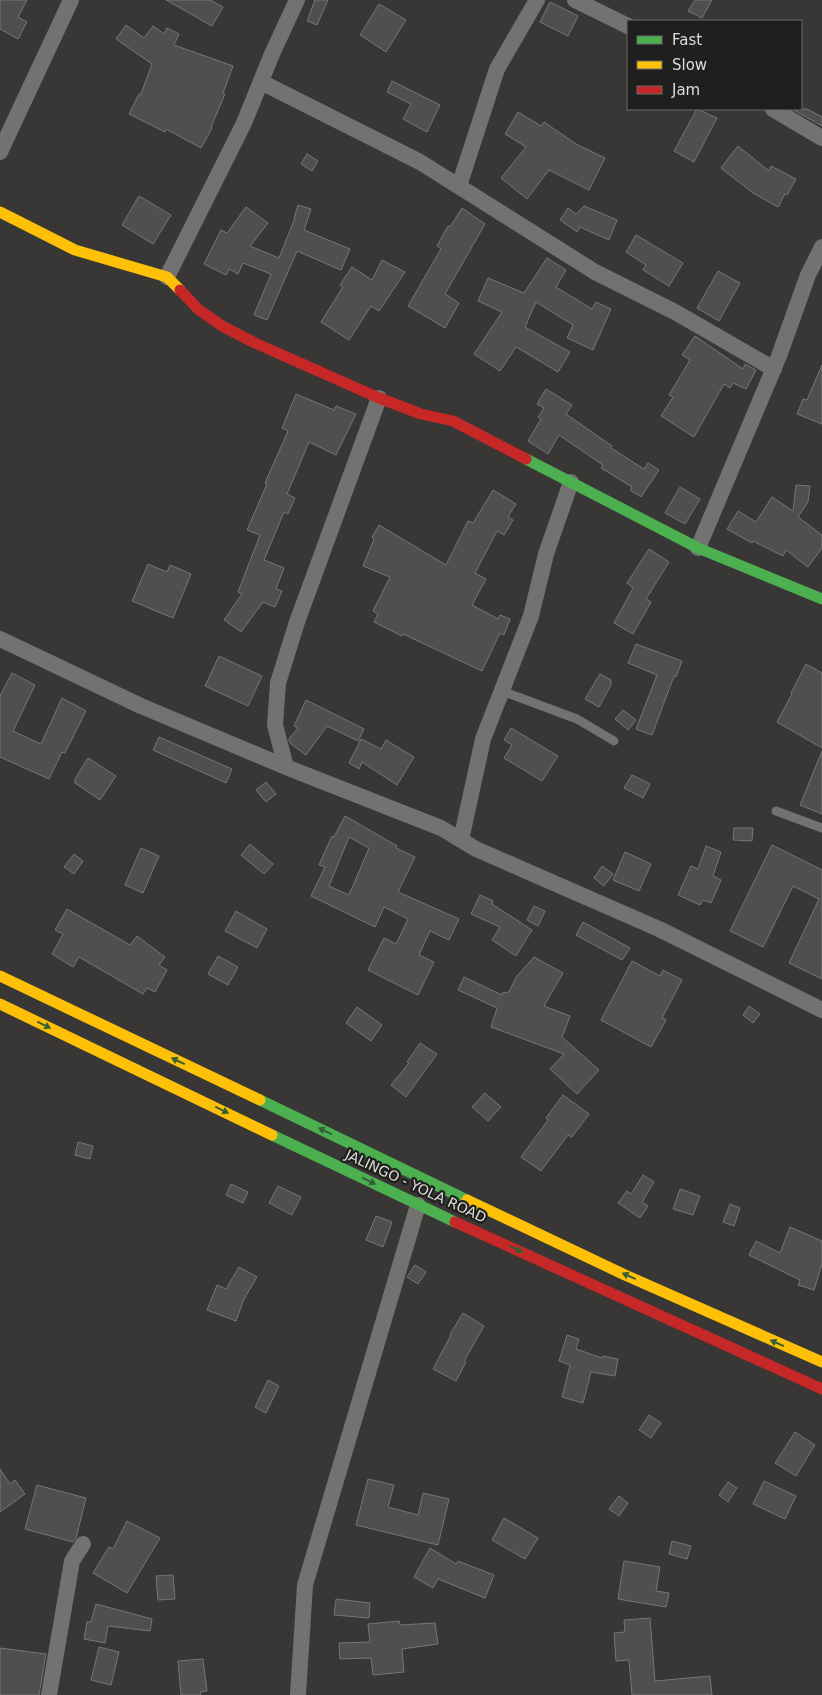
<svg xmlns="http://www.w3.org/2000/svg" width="822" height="1695" viewBox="0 0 822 1695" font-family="'DejaVu Sans',sans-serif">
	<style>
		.building { fill: #504f4e; stroke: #777675; fill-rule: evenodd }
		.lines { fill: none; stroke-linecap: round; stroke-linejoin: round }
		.lane { stroke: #737271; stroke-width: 9 }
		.street { stroke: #737271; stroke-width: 16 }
		.fast { stroke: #4caf50; stroke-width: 11 }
		.slow { stroke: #ffc107; stroke-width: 11 }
		.jam { stroke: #c62828; stroke-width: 11 }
		.oneway { fill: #336034 }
		.labels { text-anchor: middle; stroke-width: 4.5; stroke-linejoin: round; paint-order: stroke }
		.street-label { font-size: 14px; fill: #dedddb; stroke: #1f1f1d }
	</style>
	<rect width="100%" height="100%" fill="#383735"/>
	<path class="building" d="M0,0H27L18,17L27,22L18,39L0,29Z
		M166,0H210L223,7L212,26Z
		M315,0H328L317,25L307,21Z
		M695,0H712L702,18L688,11Z
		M550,2L578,16L568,36L540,22Z
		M379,4L406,20L386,52L360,35Z
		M126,25L144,38L153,26L164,34L167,28L179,34L174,45L233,66L223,93L225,94L211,127L212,128L201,148L166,129L165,132L129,114L139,94H141L152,64L116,39Z
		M392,81L440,105L427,132L403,119L411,104L387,92Z
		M697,109L717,118L694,162L674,151Z
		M792,109H807L822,117V126Z
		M518,112L541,126L544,122L576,144L605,158L589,190L549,170L527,199L501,178L526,147L505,134Z
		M738,146L769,171L771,166L796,179L787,195L785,194L778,207L753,193L721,168Z
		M307,154L318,161L312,171L301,164Z
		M139,196L171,215L153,244L122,225Z
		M298,205L311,209L304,230L350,249L341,270L297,251L267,320L254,315L271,274L243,263L238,274L229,269L226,275L204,264L221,230L227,233L246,207L268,223L250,246L279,258L295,218H294Z
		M584,206L617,220L609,240L580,227L577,232L560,220L568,208L576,214Z
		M462,208L485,224L445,294L459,303L445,328L408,306L441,249L437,246L448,226L450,227Z
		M636,235L683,263L669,286L643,270L646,265L626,252Z
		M547,258L566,270L556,287L592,309L596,302L611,309L593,350L567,338L573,325L536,302L525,327L570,352L558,372L516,347L500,371L474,354L502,312L478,301L488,278L524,293Z
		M382,260L405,272L379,311L371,306L349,340L321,322L343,287L340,285L352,267L372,280Z
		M718,271L740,283L719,321L697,308Z
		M695,336L743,369L745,364L756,370L746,389L733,383L730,388L724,384L694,437L661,416L673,397L669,395L690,360L682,355Z
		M822,365V424L797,414L803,399L807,400Z
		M546,389L572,405L566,414L612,446L611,448L644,469L648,463L659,470L641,497L630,490L632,487L601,468L603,465L559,435L548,454L528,441L541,419L538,417L544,408L537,404Z
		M296,394L334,410L336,406L356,414L336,455L309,442L287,494L295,498L288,514L284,512L264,560L284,568L276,589L282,591L275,607L263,602L241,632L224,620L242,594L238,592L260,535L247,530L267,484L265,483L288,431L282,428Z
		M796,485L810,486L808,502L798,517L822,535V548L808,567L786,550L783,556L753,541L752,543L727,529L738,511L756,522L772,497L793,511Z
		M680,487L700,499L685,524L665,513Z
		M493,490L516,504L508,517L513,520L504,535L497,531L475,573L486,579L472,605L498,619L500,615L510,619L504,635L500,633L482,671L403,634L402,636L374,622L378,614L373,611L390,577L363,566L374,539L372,537L379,525L446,565L468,521L473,523Z
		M649,549L669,562L646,599L651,602L633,634L614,623L633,588L627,583Z
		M148,564L167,572L170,565L191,574L173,618L132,601Z
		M636,644L682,661L676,677L674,676L652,735L636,729L657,675L628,663Z
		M219,656L262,676L248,706L205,686Z
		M806,664L822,673V748L777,722L792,694L791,693Z
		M12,673L35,685L13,731L41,744L62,698L86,711L65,753L62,752L49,779L0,757V696Z
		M600,674L611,680V685L599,707L585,699Z
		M306,700L364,729L358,741L327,726L306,755L290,743L289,739L298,728L294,726Z
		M623,710L636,720L628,730L615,719Z
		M511,728L558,756L542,781L504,758L512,745L504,740Z
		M159,737L232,769L226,783L153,750Z
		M361,739L381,749L386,740L414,757L397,785L362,762L359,769L349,763Z
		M822,751V814L800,805Z
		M88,758L116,776L100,800L75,783V779Z
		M632,775L650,784L643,798L624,788Z
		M266,782L276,794L266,802L256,790Z
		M345,816L397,846L396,848L415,857L398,892L459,919L449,940L430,931L419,955L434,962L418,995L368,970L384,938L396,944L408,919L384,907L375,927L311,896L325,867L319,865L332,836L334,837ZM349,837L369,848L349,895L329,886Z
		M734,828H753L752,841L733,840Z
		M250,844L273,864L264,874L241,855Z
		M772,845L822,870V979L789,963L819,899L793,886L763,947L730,931Z
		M706,846L721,852L713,876L721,880L711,903L703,900L700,905L678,895L691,866L698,869Z
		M141,848L159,856L143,893L125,885Z
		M625,852L651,864L639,891L613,880Z
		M74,854L83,861L74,874L64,867Z
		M602,866L613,874L604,886L594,878Z
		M480,895L493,901L492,904L532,930L516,956L492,940L500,927L471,914Z
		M534,906L545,911L538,926L527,920Z
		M67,909L130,945L137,936L165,957L159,965L167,970L155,992L147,988L143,994L79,957L73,967L52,954L63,934L55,930Z
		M236,911L267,929L257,948L225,931Z
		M583,922L630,948L622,960L576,935Z
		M218,956L238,967L228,985L208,974Z
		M534,957L563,973L544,1006L570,1016L562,1037L599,1070L577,1094L550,1069L564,1054L491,1027L497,1008L458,990L464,977L502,995L503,992L508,993L517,976Z
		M632,961L660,976L663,970L682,980L662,1018L666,1020L651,1047L601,1020Z
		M749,1006L760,1014L753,1023L743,1015Z
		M357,1007L382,1025L371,1041L346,1023Z
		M420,1043L437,1054L406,1097L391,1085L409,1063L407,1062Z
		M485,1093L501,1107L488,1121L472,1107Z
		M563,1095L589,1114L572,1137L568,1135L541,1171L521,1157L548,1120L546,1118Z
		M78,1142L93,1146L90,1159L75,1155Z
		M643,1175L654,1182L642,1202L648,1206L640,1218L618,1203L627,1191L631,1194Z
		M231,1184L248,1192L243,1203L226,1195Z
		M278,1186L301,1197L292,1215L269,1203Z
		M680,1189L700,1196L693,1215L673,1209Z
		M730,1204L740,1208L734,1226L723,1222Z
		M376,1216L392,1222L383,1247L366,1240Z
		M790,1227L822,1241V1264L814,1290L798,1285L800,1280L749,1255L756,1241L780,1253Z
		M415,1265L426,1272L418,1284L407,1277Z
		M239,1267L257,1277L244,1299L236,1321L207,1310L217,1285L226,1289Z
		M463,1313L484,1326L464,1361L466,1362L456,1381L433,1369L451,1335L450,1334Z
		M567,1335L579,1339L576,1349L602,1358L603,1356L618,1359L615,1376L591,1372L583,1403L562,1397L570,1365L559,1361Z
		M268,1380L279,1386L266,1413L255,1407Z
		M649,1415L661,1423L651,1438L639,1430Z
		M795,1432L815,1445L796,1476L775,1463Z
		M0,1469L10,1484L15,1480L25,1494L0,1512Z
		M368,1479L394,1485L388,1507L418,1515L423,1493L449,1499L438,1545L356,1525Z
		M764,1481L796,1496L785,1519L753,1504Z
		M728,1482L737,1488L728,1502L719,1495Z
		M37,1485L86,1498L76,1538L73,1542L25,1529Z
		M619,1496L628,1503L619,1516L609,1509Z
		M504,1518L538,1538L525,1559L492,1540Z
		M127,1521L160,1538L127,1593L93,1573L109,1547L113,1549Z
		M672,1541L691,1546L687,1559L669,1554Z
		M430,1548L456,1564L458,1561L494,1575L485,1598L438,1579L433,1588L414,1577Z
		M624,1561L660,1567L656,1591L669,1593L666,1607L618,1599Z
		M173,1575L175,1599L158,1600L156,1576Z
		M336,1599L370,1603L369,1618L334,1615Z
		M96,1604L152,1619L150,1631L108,1626L105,1643L84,1639L87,1622H91Z
		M650,1618L655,1681L710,1676L712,1695H632L629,1660L616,1661L614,1633L625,1632L624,1620Z
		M399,1621L400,1625L435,1623L438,1644L402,1649L404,1672L373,1675L371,1658L340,1659L339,1643L370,1642L368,1624Z
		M99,1647L119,1652L111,1685L91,1680Z
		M0,1648L46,1654L39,1695H0Z
		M203,1659L207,1691L200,1692L201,1695H181L178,1661Z"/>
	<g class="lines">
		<path class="lane" d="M502,691L577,719L614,741
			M776,811L822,828"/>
		<path class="street" d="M575,0L628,26
			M261,82L420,162L595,272L675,312L774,369
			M773,109L822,138
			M0,152L71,0
			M459,186L497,69L537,0
			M167,277L244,123L272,54L297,0
			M698,548L779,356L808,275L822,247
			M0,639L141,706L286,767L441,828L476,849L659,929L822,1010
			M286,767L275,725L278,683L297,622L379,398
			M461,840L483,739L531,616L546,554L571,482
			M49,1695L72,1561L83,1544
			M298,1695L305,1585L418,1205"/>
		<path class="fast" d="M526,459L698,548L822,599
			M260,1100L467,1200
			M272,1135L455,1222"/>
		<path class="slow" d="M0,212L75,250L167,277L180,290
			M0,976L260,1100
			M0,1004L272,1135
			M467,1200L625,1275L822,1362"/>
		<path class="jam" d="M180,290L198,309L222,326L255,343L379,398L421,414L453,421L526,459
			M455,1222L822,1389"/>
	</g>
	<defs><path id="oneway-solid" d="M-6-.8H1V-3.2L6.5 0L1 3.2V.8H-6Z" transform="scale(1.25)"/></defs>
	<g class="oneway">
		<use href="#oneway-solid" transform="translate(44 1025) rotate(26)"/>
		<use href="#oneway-solid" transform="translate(178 1061) rotate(-155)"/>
		<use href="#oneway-solid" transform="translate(222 1110) rotate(26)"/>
		<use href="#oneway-solid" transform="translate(325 1131) rotate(-155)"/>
		<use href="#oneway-solid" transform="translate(369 1181) rotate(26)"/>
		<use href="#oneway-solid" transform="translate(516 1249) rotate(25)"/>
		<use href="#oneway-solid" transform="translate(629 1276) rotate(-156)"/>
		<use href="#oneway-solid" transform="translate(777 1343) rotate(-156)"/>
	</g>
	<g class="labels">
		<g class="street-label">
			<text transform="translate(416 1186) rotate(25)" y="5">JALINGO - YOLA ROAD</text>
		</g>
	</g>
	<rect x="627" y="20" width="175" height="90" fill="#1f1f1d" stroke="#6b6b69"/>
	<rect x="637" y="36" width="25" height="8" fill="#4caf50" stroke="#6b6b69"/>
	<text x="672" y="45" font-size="15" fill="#dedddb">Fast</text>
	<rect x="637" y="61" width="25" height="8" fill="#ffc107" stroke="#6b6b69"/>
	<text x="672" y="70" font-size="15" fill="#dedddb">Slow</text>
	<rect x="637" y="86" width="25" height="8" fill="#c62828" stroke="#6b6b69"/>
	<text x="672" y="95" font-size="15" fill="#dedddb">Jam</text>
</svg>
